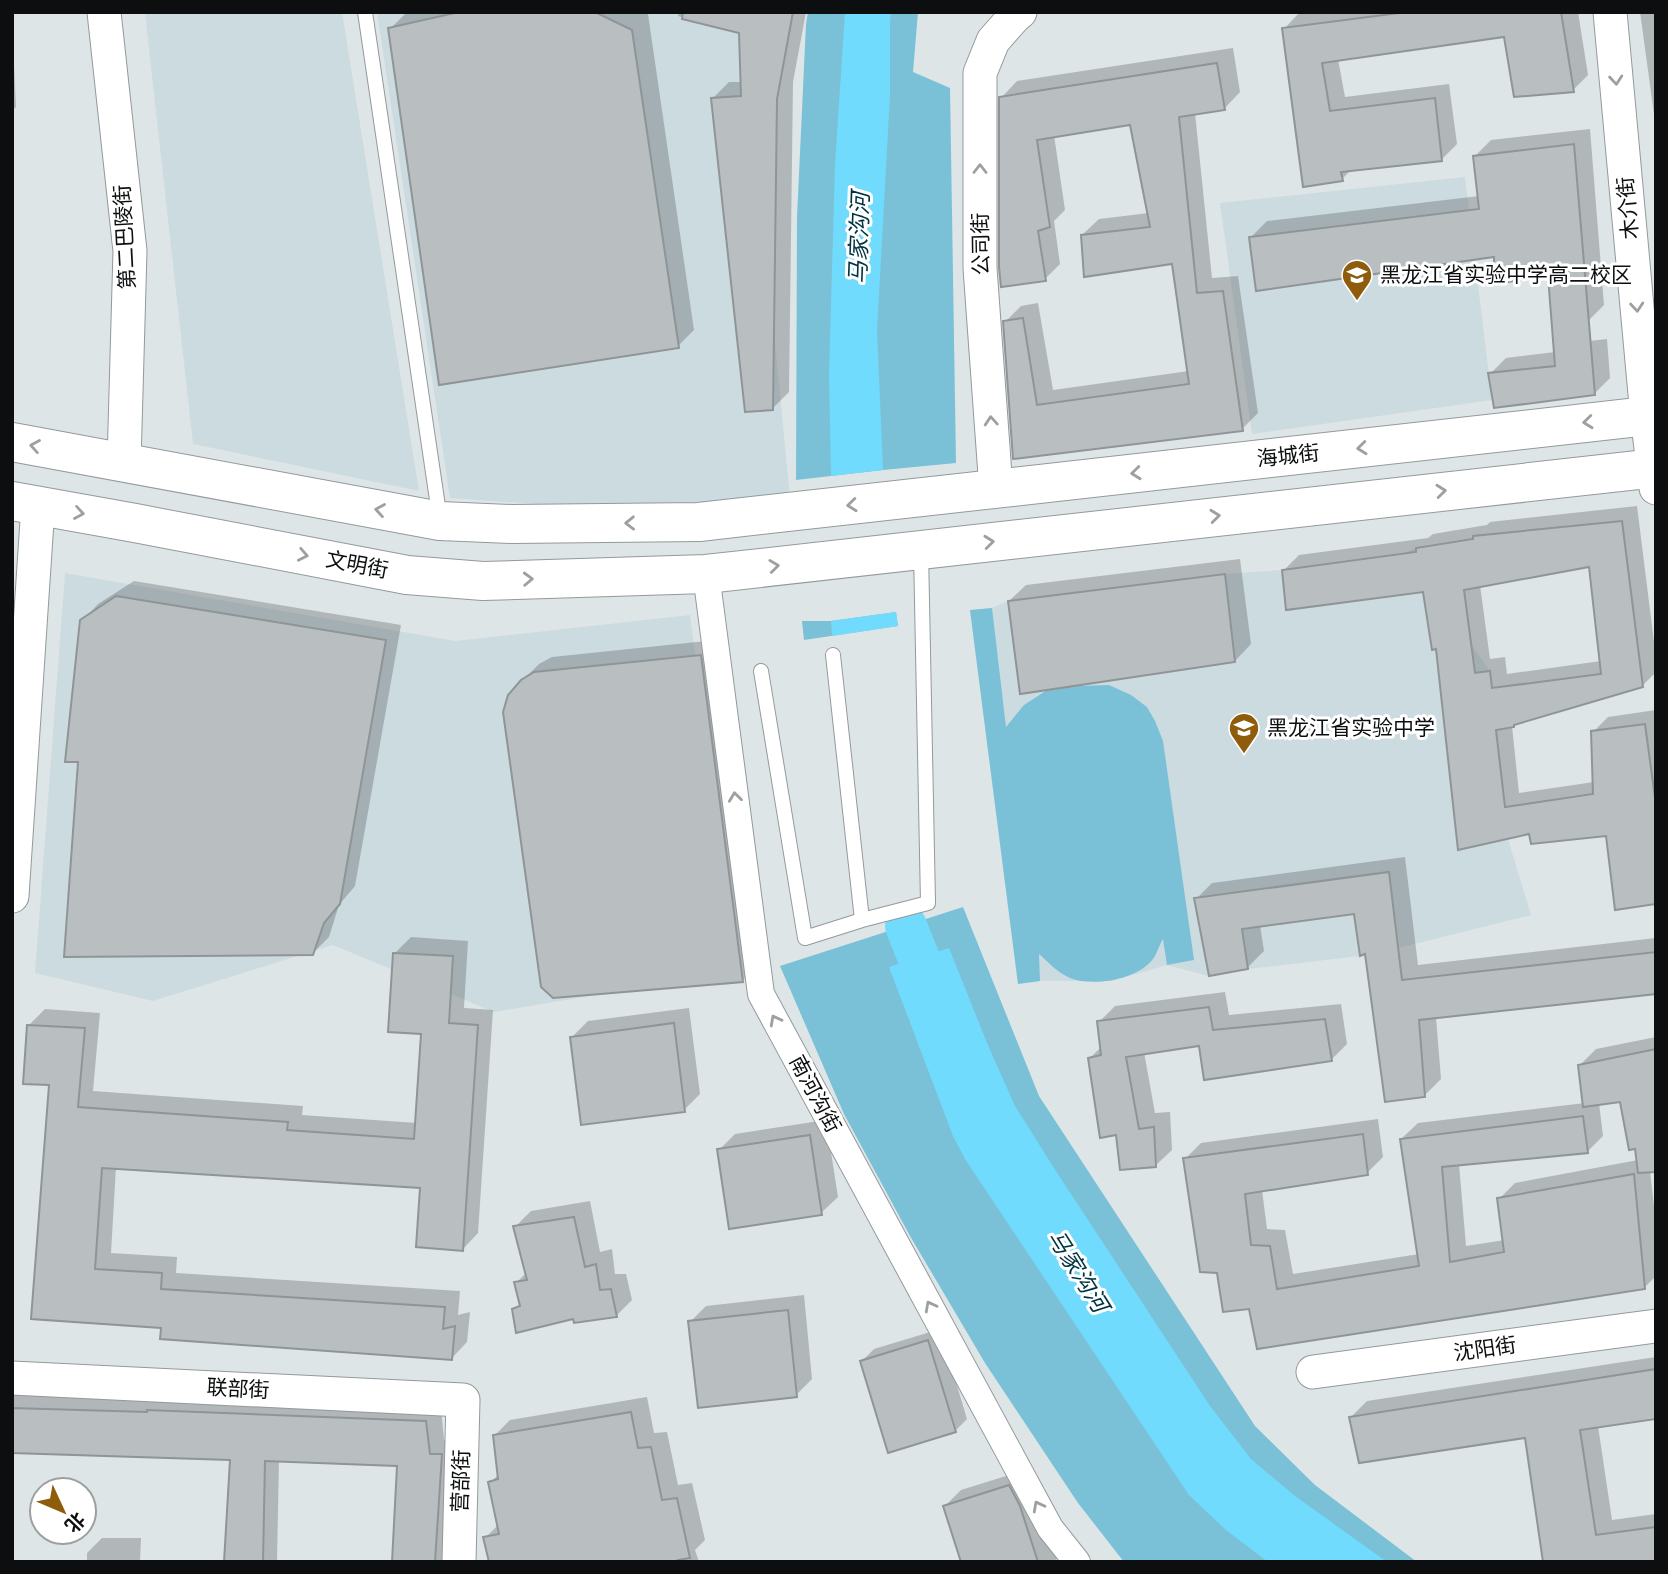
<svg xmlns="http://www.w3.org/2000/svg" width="1668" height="1574" viewBox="0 0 1668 1574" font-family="Montserrat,'Noto Sans SC',sans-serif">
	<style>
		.built { fill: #ccdbe0 }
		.green { fill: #7ac1d8 }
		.water { fill: #70dbfc }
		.shadow { fill: #0003; fill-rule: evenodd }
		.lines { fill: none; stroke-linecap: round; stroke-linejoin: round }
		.river { stroke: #70dbfc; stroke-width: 42 }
		.building { fill: #b9bfc1; stroke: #8f9597; stroke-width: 2; fill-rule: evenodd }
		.service-casing { stroke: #93999c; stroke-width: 16 }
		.minor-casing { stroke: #93999c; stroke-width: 28 }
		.tertiary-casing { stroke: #93999c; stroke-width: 35 }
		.primary-casing { stroke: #93999c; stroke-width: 40 }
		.service { stroke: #fff; stroke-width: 14 }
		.minor { stroke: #fff; stroke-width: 26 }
		.tertiary { stroke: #fff; stroke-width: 33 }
		.primary { stroke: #fff; stroke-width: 38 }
		.oneway { stroke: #9e9f9f }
		.labels { text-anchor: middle; stroke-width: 6; stroke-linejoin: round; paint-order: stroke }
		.street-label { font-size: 21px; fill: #0c0e0f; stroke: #fff }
		.poi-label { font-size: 21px; fill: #0c0e0f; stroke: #fff; text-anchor: start }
		.water-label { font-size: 23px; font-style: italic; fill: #003441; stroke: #fff }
	</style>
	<rect width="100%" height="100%" fill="#dee5e7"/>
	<path class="built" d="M150,12H342L419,491L193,444L145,13Z
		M377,12H743L790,498L594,508L450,498Z
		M1465,177L1492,400L1252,434L1220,203Z
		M1458,541L1471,644L1490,671L1508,839L1531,915L1398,948L1360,956L1248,969L1209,976L1167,965L1112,981H1040L1018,984L970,610L992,608L1008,601L1225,574L1282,570L1401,554L1416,548Z
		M65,573L455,641L690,615L736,971L494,1012L333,945L153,1001L35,973Z"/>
	<path class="green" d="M808,12H918L913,72L950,88L956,463L883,470L796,480L797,217L806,24Z
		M992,608L1006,727L1024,705L1047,690L1077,686L1109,685L1131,695L1147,707L1155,721L1163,741L1194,960L1167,965L1163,939C1159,945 1157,954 1153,959C1137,980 1093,987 1070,978C1058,973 1048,962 1039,954L1040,981L1018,984L970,610Z
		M896,612L898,626L804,640L802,621H831Z
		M963,907L1039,1096L1255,1426L1315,1485L1417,1562H1124L1078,1503L985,1363L910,1236L844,1114L780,966Z"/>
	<path class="water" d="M845,12H891L890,21V94L877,331L883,470L831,476L829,375L835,165Z
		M896,612L898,626L832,636L831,621Z
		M949,948L987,1043L1015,1106L1052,1165L1210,1406L1251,1459L1295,1496L1387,1562H1268L1226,1530L1189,1495L965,1159L953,1136L889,967Z"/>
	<path class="shadow" d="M644,12L648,14L694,330L678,346L390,29L406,13Z
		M679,12H806L793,82L789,392L772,409L713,98L729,82H743L741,32L678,16Z
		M1308,12H1578L1588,75L1573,90L1505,35L1338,59L1345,97L1449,84L1457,144L1442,159L1352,169L1342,179L1284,29L1299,13Z
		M1640,12H1656V129Z
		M12,23L16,107L12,111Z
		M1233,48L1240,92L1224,109L1195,113L1212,278L1238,276L1258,413L1242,429L1015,457L1005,322L1021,306L1038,303L1053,390L1189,371L1174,262L1082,235L1099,219L1149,213L1132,123L1054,135L1065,210L1054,221L1060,264L1044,280L1001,98L1017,81Z
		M1590,129L1604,305L1588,321L1549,274L1495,255L1251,237L1267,221L1479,196L1475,156L1491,140Z
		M1607,339L1610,378L1594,394L1490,374L1506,358L1564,351L1572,343Z
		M1637,506L1656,658V672L1642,686L1517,722L1512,726L1519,793L1594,782L1593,732L1608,717L1656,710V902L1608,834L1531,832L1460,848L1438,647L1424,590L1284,570L1299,555L1428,538L1433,534L1487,525L1490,522ZM1591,565L1601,661L1507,674L1505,657L1490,659L1480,585Z
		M1240,559L1251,644L1235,661L1009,601L1026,585Z
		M134,581L401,625L355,886L339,905L329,937L312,954L80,761L82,621L98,604Z
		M716,640L759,964L743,980L522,681L539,664L552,657Z
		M1405,857L1418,965L1656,938V992L1436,1017L1441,1079L1425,1095L1367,952L1355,912L1260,925L1264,951L1248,967L1196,899L1212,883Z
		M411,937L468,941L464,1008L493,1010L478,1233L463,1249L422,1187L116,1167L111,1253L177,1257L176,1273L460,1291L458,1315L470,1312L467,1342L452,1358L163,1327L33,1317L51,1084L29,1025L45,1009L100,1013L93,1091L303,1106L302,1115L417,1123L423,1033L395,953Z
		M1225,992L1229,1015L1341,1004L1347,1044L1331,1060L1200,1044L1144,1052L1155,1113L1170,1112L1172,1150L1155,1166L1118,1133L1090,1058L1102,1046L1099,1022L1115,1006Z
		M689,1008L700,1094L684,1110L572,1037L588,1021Z
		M1656,1037V1170L1650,1171L1656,1224V1276L1644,1288L1250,1307L1218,1271L1185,1159L1201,1143L1378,1119L1383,1157L1367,1173L1262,1190L1267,1229L1285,1230L1293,1274L1419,1254L1401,1139L1418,1123L1585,1103L1580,1065L1596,1049ZM1621,1100L1638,1160L1515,1183L1499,1199L1505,1240L1466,1246L1459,1164L1587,1152L1603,1136L1599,1103Z
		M826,1120L838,1197L821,1213L719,1150L735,1134Z
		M590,1201L600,1252L612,1249L615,1274H626L632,1300L616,1316L575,1317L514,1309L521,1303L516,1283L527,1272L515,1227L531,1211Z
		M804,1295L812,1379L796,1395L690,1322L706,1306Z
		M940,1329L967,1419L955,1431L862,1361L874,1349Z
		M1656,1357V1418L1598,1426L1612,1520L1656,1514V1562H1545L1527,1436L1351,1417L1367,1401Z
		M12,1393L441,1407L444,1440H456L448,1562H394L398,1464L279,1460L277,1562H225L232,1458L12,1451Z
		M647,1397L654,1433L667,1432L678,1485L692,1483L705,1540L695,1550L699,1562H491L485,1538L499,1524L490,1483L499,1474L494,1436L510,1420Z
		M1025,1470L1036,1490L1057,1558L1054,1562H963L945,1506L961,1490Z
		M102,1538H141L140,1562H87V1553Z"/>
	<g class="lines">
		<path class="river" d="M906,926L939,1009"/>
	</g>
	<path class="building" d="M459,12H595L632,30L679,348L439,385L388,28Z
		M683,12H793L777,99L773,410L745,412L711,98L741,96L739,33L682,19Z
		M1407,12H1561L1574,92L1514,97L1504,37L1322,63L1330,111L1435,98L1442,161L1341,172L1343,181L1303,187L1282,28Z
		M1217,63L1225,110L1179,117L1197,293L1223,291L1243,431L1013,459L1003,321L1023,318L1037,405L1189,384L1172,264L1084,277L1081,235L1150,227L1130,125L1037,140L1050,227L1038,231L1046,281L1001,287L999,267V97Z
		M1574,144L1595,395L1494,408L1488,373L1555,366L1548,276L1494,284V257L1256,291L1249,237L1479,209L1473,156Z
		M1622,521L1643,687L1514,725V727L1496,730L1505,807L1593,794L1591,731L1645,724L1656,805V904L1615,910L1606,836L1531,844L1529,834L1458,850L1436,649L1432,650L1423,592L1286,610L1282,570L1416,552V548L1473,539V536ZM1589,567L1601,674L1492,688L1490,671L1475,673L1464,590Z
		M1225,574L1235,662L1020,694L1008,601Z
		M116,596L386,640L340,904L324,923L313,955L64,957L78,762H65L80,620Z
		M701,655L743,982L553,998L541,987L503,712L508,695L521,680L534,672Z
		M1389,872L1402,980L1656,952V994L1419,1020L1425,1097L1385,1102L1365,954L1360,956L1354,914L1242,929L1248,969L1209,976L1194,898Z
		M393,953L453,956L449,1023L478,1025L463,1251L416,1247L420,1188L102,1168L95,1269L162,1273L161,1289L445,1307L443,1329L455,1326L452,1360L160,1339L161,1328L31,1319L49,1085L23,1084L27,1025L85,1028L78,1107L288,1122L287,1130L414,1139L421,1034L388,1032Z
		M1209,1007L1213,1030L1325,1019L1332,1061L1204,1080L1199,1046L1126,1057L1139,1129L1154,1127L1156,1167L1120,1170L1116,1135L1100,1138L1088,1058L1101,1055L1097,1021Z
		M674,1023L685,1112L581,1125L570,1037Z
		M1656,1049V1172L1638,1173L1635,1149L1629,1150L1620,1102L1583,1107L1578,1065Z
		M1583,1116L1588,1153L1442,1167L1450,1262L1504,1252L1497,1198L1634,1174L1645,1289L1257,1349L1249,1309L1223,1312L1217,1273L1200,1272L1183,1158L1363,1134L1368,1175L1245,1194L1251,1245L1270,1246L1277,1289L1419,1266L1400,1139Z
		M810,1135L822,1215L729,1229L717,1149Z
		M574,1217L585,1267L596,1264L600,1290L611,1289L617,1317L574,1323L573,1319L516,1333L512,1309L520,1306L514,1282L527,1280L513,1226Z
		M788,1310L797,1397L698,1408L688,1321Z
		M928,1340L956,1432L888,1453L860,1361Z
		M1656,1369V1419L1580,1430L1596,1535L1656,1527V1562H1543L1525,1438L1359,1463L1349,1417Z
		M12,1408L147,1412V1410L426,1421L430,1454H442L435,1562H392L397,1466L265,1461L263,1562H224L230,1460L12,1453Z
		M631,1412L638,1448L651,1447L662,1500L677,1498L690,1558L678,1560L679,1562H489L483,1537L499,1534L488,1482L498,1479L493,1435Z
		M1009,1485L1020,1506L1038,1562H961L943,1506Z"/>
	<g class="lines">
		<g class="service-casing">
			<path id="service" d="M365,12L440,520
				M833,655L862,920L928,903L921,551
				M761,671L805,938L862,920"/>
		</g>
		<g class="minor-casing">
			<path id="minor" d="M706,574L761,994L1050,1528L1077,1562"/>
		</g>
		<g class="tertiary-casing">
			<path id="tertiary" d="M104,12L130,251L124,463
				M1610,12L1647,416L1656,488
				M996,489L980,268V73L993,41L1015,16L1020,12
				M12,896L38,506
				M1313,1372L1656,1326
				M12,1378L463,1400L459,1562"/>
		</g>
		<g class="primary-casing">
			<path id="primary" d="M12,442L440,521L512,524L699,522L1656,415
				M12,501L135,523L407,575L483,581L706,574L1656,468"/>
		</g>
		<use href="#service" class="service"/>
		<use href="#minor" class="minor"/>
		<use href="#tertiary" class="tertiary"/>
		<use href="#primary" class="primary"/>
	</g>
	<defs><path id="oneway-chevron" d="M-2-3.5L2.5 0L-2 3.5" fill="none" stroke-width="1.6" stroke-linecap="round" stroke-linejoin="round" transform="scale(1.75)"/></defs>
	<g class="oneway">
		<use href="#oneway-chevron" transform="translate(1616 80) rotate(85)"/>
		<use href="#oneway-chevron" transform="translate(980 169) rotate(-90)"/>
		<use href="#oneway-chevron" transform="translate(1637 307) rotate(85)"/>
		<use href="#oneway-chevron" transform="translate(991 421) rotate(-94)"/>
		<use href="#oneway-chevron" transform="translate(1588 422) rotate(174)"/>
		<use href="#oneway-chevron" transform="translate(35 446) rotate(-170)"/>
		<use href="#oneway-chevron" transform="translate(1362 448) rotate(174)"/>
		<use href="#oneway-chevron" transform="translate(1136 473) rotate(174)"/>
		<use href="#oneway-chevron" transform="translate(1441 491) rotate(-6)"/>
		<use href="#oneway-chevron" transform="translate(852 505) rotate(174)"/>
		<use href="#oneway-chevron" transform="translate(380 510) rotate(-170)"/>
		<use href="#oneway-chevron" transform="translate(79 513) rotate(10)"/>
		<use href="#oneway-chevron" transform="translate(1215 516) rotate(-6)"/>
		<use href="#oneway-chevron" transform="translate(630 523) rotate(179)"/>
		<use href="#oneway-chevron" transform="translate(989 542) rotate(-6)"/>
		<use href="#oneway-chevron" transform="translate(303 555) rotate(11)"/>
		<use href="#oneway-chevron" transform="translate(774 566) rotate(-7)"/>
		<use href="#oneway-chevron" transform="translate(528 579) rotate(-2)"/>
		<use href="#oneway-chevron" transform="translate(735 797) rotate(-97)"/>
		<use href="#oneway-chevron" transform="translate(775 1020) rotate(-118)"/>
		<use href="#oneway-chevron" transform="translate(930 1306) rotate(-118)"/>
		<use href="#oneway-chevron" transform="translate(1038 1506) rotate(-118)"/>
	</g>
	<defs>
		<g id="school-pin" transform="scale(1.575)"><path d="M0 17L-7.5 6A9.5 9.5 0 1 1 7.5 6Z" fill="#8f5c0b" stroke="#fff"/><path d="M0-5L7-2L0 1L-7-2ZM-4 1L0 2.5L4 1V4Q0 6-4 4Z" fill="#fff"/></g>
	</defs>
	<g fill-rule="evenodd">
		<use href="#school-pin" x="1357" y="275"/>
		<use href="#school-pin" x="1244" y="728"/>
	</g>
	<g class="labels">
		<g class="street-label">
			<text transform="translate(1628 208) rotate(-95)" y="7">木介街</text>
			<text transform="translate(125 237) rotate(-93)" y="7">第二巴陵街</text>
			<text transform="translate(981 244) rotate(-91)" y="7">公司街</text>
			<text transform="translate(1288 456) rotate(-6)" y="7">海城街</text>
			<text transform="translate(357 565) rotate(11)" y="7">文明街</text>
			<text transform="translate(815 1094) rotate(62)" y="7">南河沟街</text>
			<text transform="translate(1485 1349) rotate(-8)" y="7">沈阳街</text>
			<text transform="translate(238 1389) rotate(3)" y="7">联部街</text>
			<text transform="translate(461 1481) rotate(-88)" y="7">营部街</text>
		</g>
		<g class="poi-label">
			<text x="1380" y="282">黑龙江省实验中学高二校区</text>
			<text x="1267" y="735">黑龙江省实验中学</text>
		</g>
		<g class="water-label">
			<text transform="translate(859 238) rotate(-88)" y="8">马家沟河</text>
			<text transform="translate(1078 1271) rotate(58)" y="8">马家沟河</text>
		</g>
	</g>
	<rect width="1668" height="1574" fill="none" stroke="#0c0e0f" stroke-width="28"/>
	<g transform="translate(63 1511) rotate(134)"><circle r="33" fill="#ffffff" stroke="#9e9f9f" stroke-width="2"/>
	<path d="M0-5L12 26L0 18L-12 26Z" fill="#8f5c0b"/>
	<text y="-10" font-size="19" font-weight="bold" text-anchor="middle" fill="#0c0e0f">北</text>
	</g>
</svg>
